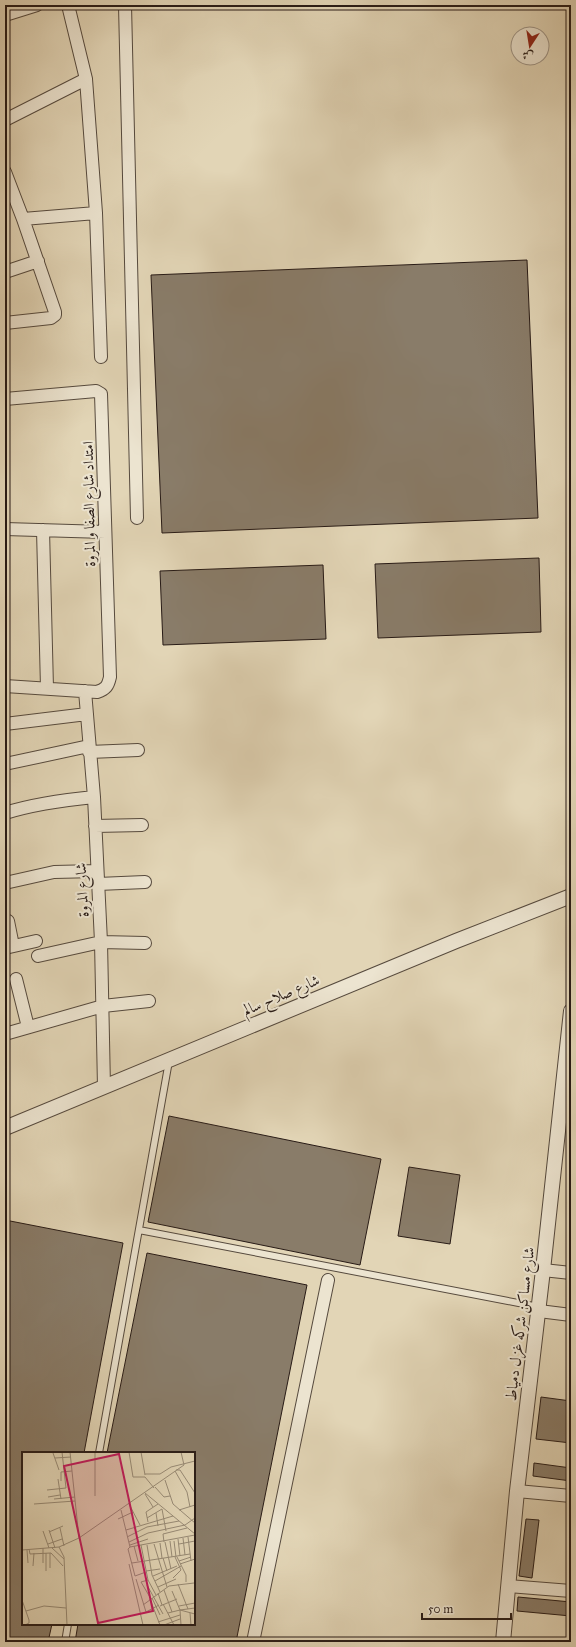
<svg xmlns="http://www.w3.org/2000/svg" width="576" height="1647" viewBox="0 0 576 1647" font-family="'IM FELL Great Primer',Amiri,serif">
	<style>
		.building { fill: #897c69; stroke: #281b16 }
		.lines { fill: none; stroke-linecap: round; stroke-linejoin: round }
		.service-casing { stroke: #564a3e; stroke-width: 8 }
		.minor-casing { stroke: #564a3e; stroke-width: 14 }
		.tertiary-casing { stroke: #564a3e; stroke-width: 16 }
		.service { stroke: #ece4d0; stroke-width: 6 }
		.minor { stroke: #ece4d0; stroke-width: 12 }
		.tertiary { stroke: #ece4d0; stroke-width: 14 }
		.labels { text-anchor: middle; stroke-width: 4; stroke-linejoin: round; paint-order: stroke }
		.street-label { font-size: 15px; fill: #281b16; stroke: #ece4d0 }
		.inset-road { fill: none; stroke: #988b76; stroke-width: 1 }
		.view { fill: #c2185b; fill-opacity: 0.15; stroke: #c2185b; stroke-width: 2 }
		.inset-edge { fill: none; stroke: #281b16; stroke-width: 2 }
	</style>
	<rect width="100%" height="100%" fill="#e2d5b6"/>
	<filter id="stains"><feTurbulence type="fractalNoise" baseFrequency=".005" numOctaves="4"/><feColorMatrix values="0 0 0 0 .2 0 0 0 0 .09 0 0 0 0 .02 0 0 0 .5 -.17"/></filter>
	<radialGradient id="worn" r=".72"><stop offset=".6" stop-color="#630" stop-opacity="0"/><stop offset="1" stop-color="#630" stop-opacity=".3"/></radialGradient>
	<path class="building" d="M527,260L538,518L162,533L151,275Z
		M539,558L541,632L378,638L375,564Z
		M323,565L326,639L163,645L160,571Z
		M169,1116L381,1159L360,1265L148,1222Z
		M409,1167L460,1175L450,1244L398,1236Z
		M5,1220L123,1243L84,1453H23V1624H52L48,1642H5Z
		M147,1253L307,1285L236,1642H75L78,1624H194V1453H107Z
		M541,1397L571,1401V1443L536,1439Z
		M534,1463L571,1468V1481L533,1476Z
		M526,1519L539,1520L532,1578L519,1576Z
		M518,1597L571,1602V1616L517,1611Z"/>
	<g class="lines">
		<g class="service-casing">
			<path id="service" d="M139,1230L539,1307
				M99,1453L169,1061
				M65,1642L68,1624"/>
		</g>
		<g class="minor-casing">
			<path id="minor" d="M68,5L86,79L96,213L101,357
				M125,5L137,518
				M5,15L37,5
				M5,120L86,79
				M5,172L23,219L55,312V315L51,318L5,323
				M23,219L96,213
				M5,272L38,261
				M5,399L96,391L101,394L110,677C108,686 106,689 97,692L5,686
				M5,529L105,532
				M43,530L47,688
				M85,691L94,797L101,942L104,1087
				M5,724L87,714
				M89,752L138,750
				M5,764L89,746
				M5,813C34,804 63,800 94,797
				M95,826L142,825
				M5,883L54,872L97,871
				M98,884L145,882
				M8,921L13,946
				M5,948L36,941
				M38,956L101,942L145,943
				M16,979L28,1027
				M5,1034L103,1006L149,1001
				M543,1270L571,1273
				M539,1311L571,1315
				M517,1491L571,1496
				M508,1586L571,1591
				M253,1642L328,1280"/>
		</g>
		<g class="tertiary-casing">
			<path id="tertiary" d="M5,1128L456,941L571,896
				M503,1642L517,1491L543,1270L571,1011"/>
		</g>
		<use href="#service" class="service"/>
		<use href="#minor" class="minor"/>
		<use href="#tertiary" class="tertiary"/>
	</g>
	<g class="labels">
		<g class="street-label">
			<text transform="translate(89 504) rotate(-91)" y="5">امتداد شارع الصفا و المروة</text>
			<text transform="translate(82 890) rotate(-93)" y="5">شارع المروة</text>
			<text transform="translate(281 995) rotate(-23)" y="5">شارع صلاح سالم</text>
			<text transform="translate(520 1324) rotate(-83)" y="5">شارع مساكن شركه غزل دمياط</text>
		</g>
	</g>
	<g transform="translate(22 1452)">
		<rect width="173" height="173" fill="#e2d5b6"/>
		<path class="inset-road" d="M48,0L57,86M73,0V44M107,0L111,25H123L132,36M119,0L123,23M31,1L37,18M33,6L49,5M154,18H158L173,41M153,19L165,40L168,55M123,22H138L149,15L173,9M36,27L39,47M143,28L151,52L173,71M39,29V20L50,19M133,35L142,45L148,44M25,38L44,36L40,0M123,41L173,82M123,42L131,55M26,45L38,43M32,47L53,45M12,52L53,49M107,52L118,73M140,57L144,79M99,58L108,95M157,58L173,53M134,61L136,74M125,66L140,57M96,67L111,60M126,70L124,60L136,52M38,76L42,94M27,78L33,96M104,78L151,64M21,79L27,96M27,80L41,74M105,85L125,75L157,69M166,85L169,109M161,86L163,103M156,87L158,104M148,89L150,105M152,89L154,105M107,90L126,81L163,73L173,66M142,90L141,82L165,76M143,90L149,117M138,91L140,106M26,92L40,87M132,92L145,135M157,92L173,89M108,93L126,87M119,93L126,128L134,143M125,93L130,123L138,140M112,94L116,109M37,95L42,105L45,173M108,95L173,83M108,95L106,97L113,124L124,120M21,96V111M30,96L42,107M7,97L8,102L29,101L41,114M0,98L37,95L57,86L162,13L159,0M5,98L6,111M24,101V119M28,101V116M155,105L164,123V130M141,106L145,119M157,109L169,105M110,111L168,102M107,112L121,173M158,112L173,107M11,114L12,101M124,119L138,117M131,124L155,114M151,126L159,118L153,105M114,127L124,160L137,153M126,128L119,130L129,147M133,129L159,114M156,132L166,157M125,133L141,162M136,135L154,127M142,138L150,160M150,139L158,158L159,173M136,141L140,153M130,146L138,163M128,147L138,173M0,148L7,168V171L3,173M141,152L152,173M121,153L147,134L172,131M138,154L155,147M157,154L173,151M158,158L173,156M4,159L22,154L44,156M146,161L158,158L173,162M168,161L169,173M136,170L158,163M142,173L158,167"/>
		<path class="view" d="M97,2L131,159L76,171L42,14Z"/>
		<rect width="173" height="173" class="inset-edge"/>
	</g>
	<rect width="576" height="1647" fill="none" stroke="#e2d5b6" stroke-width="20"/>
	<rect x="6" y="6" width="564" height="1635" fill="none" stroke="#281b16" stroke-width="2"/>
	<rect x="10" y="10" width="556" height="1627" fill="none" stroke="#281b16"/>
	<g transform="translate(530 46) rotate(192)"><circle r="19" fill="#ece4d0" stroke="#9e9486"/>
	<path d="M0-3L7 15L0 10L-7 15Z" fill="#8f2418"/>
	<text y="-6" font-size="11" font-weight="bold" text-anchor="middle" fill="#281b16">ش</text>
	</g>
	<path d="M422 1613v6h89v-6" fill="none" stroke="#281b16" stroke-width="2"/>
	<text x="428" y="1613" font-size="12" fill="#281b16" stroke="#ece4d0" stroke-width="3" paint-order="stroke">50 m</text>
	<rect width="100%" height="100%" filter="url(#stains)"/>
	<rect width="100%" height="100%" fill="url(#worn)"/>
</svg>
